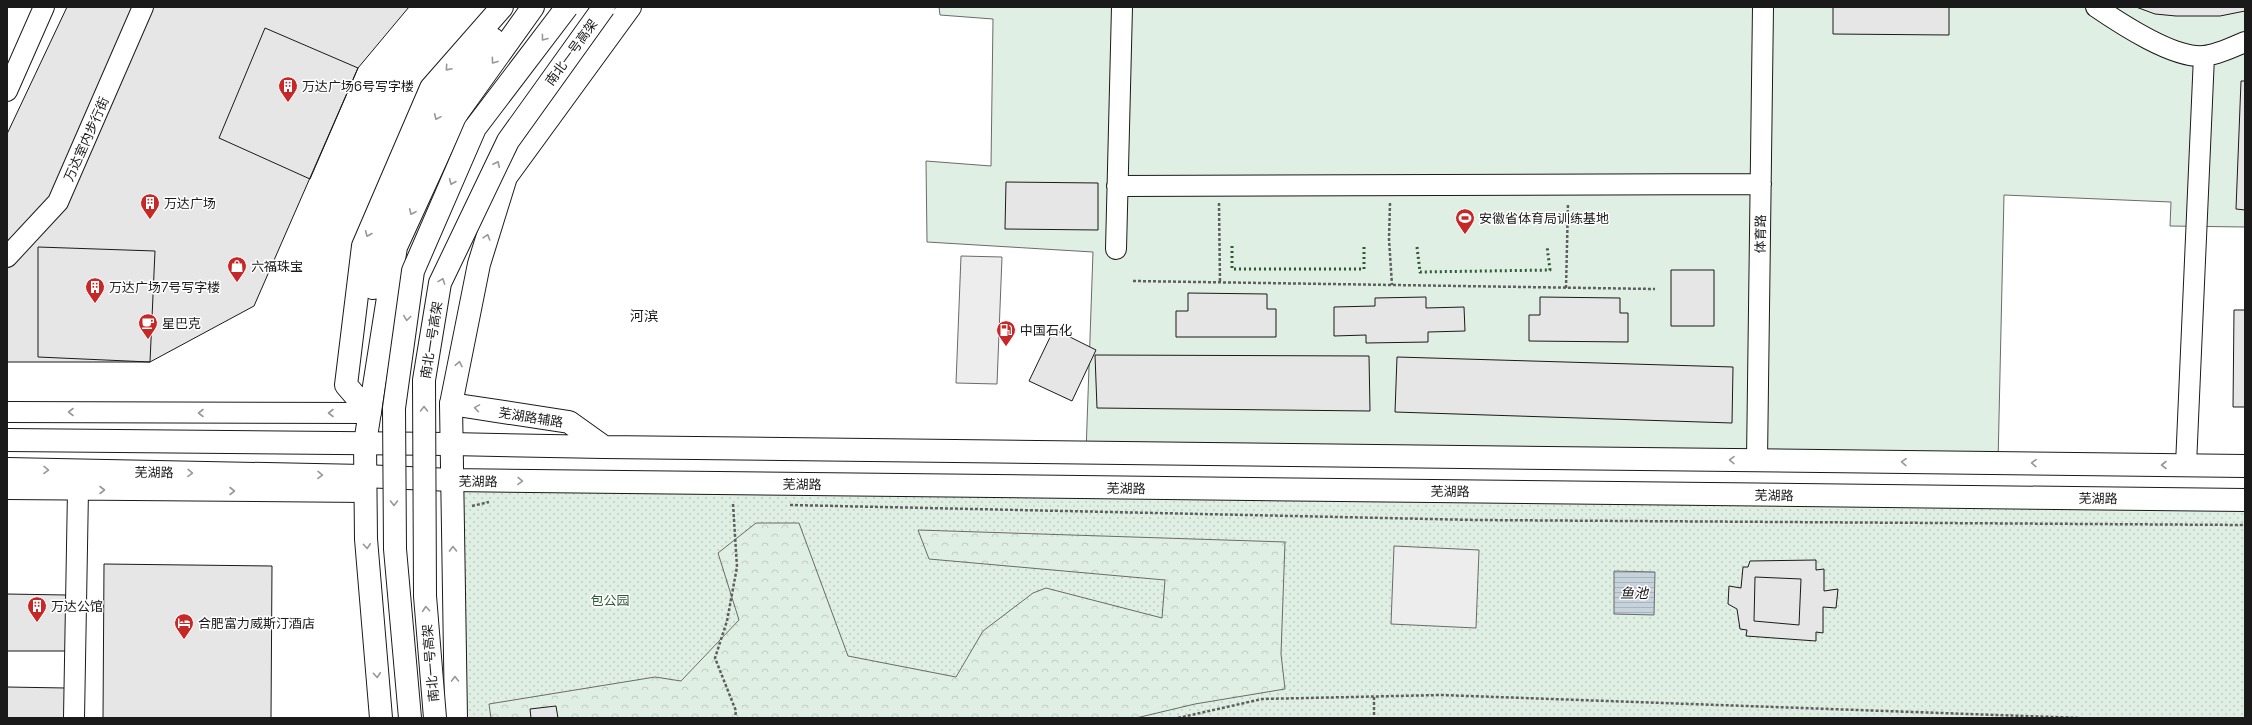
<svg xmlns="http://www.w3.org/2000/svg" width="2252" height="725" viewBox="0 0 2252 725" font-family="'Space Grotesk','Noto Sans SC',sans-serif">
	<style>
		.green { fill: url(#green-dots); stroke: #6a6a6a }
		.forest { fill: url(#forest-crowns); stroke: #6a6a6a }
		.pitch { fill: #e0efe3; stroke: #6a6a6a }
		.parking { fill: #ededed; stroke: #6a6a6a }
		.water { fill: url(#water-rules); stroke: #6a6a6a }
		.building { fill: #e6e6e6; stroke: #1a1a1a }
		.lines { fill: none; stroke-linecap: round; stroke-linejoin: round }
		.minor-casing { stroke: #1a1a1a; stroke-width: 22 }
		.major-casing { stroke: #1a1a1a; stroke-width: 24 }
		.highway-casing { stroke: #1a1a1a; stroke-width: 24 }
		.path { stroke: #5f5f5f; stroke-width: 2.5; stroke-dasharray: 3 2; stroke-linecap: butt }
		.minor { stroke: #fff; stroke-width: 20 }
		.major { stroke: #fff; stroke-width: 22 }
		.highway { stroke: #fff; stroke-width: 22 }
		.highway-bridge-casing { stroke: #1a1a1a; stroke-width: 24; stroke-linecap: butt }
		.highway-bridge { stroke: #fff; stroke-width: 22 }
		.hedge { stroke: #2b5a34; stroke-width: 3; stroke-dasharray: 2 3; stroke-linecap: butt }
		.oneway { stroke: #989898 }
		.labels { text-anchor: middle; stroke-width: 3; stroke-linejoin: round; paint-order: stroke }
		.street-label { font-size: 13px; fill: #1a1a1a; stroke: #fff }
		.poi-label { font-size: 13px; fill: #1a1a1a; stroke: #fff; text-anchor: start }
		.park-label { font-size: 13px; fill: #2b5a34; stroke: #fff }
		.neighbourhood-label { font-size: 14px; fill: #1a1a1a; stroke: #fff }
		.water-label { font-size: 14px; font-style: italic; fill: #1a1a1a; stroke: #fff }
	</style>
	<defs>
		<pattern id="green-dots" width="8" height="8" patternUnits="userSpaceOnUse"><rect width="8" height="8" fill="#e0efe3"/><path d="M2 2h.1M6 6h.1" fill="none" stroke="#c0ccc2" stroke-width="1.8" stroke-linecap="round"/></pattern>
		<pattern id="forest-crowns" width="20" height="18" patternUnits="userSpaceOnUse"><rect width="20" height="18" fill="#e0efe3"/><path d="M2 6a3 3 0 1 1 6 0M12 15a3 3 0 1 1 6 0" fill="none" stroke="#c0ccc2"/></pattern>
		<pattern id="water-rules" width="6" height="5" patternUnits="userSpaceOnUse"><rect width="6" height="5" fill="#c6d2dc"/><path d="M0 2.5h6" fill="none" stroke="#aab4bc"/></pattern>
	</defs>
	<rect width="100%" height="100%" fill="#fff"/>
	<path class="green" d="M451,480L2245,500V718H456Z"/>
	<path class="forest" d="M756,523H799L848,656L956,677L983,631L1033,593L1046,588L1162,618L1165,580L929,559L918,530L1285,542L1281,654L1285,689L1195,704L1136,718H491L489,704L655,677L681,681L739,620L718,553Z"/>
	<path class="pitch" d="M939,7H2245V227L2170,226L2171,202L2004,195L1998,463L1086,453L1093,252L927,242L926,161L991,166L993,19L940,15Z"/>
	<path class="parking" d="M961,256L1002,257L997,384L956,383Z
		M1394,546L1479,550L1476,628L1391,624Z"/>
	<path class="water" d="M1614,571L1655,572L1654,615L1614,614Z"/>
	<path class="building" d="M67,7H409L358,68L254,306L150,362H7V134Z
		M1833,7H1949V35L1833,34Z
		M2136,7H2245V11L2220,16H2176L2155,14Z
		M265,28L358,68L310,179L219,138Z
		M2241,81H2245V210L2236,209Z
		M1006,182L1098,183V230L1005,229Z
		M38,247L155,251L150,362L38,357Z
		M1671,270H1714V326H1671Z
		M1188,293L1267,294V309H1276V337H1176V311H1188Z
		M1426,297V308L1464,307L1465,331L1428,332V342L1366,343V335L1334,336V307L1375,306V298Z
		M1540,297L1620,298V313H1628V342L1529,341V315H1540Z
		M2234,310H2245V407H2233Z
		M1054,329L1096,350L1072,401L1029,381Z
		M1095,355L1369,356L1370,411L1097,408Z
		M1397,357L1733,367L1732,423L1395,412Z
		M1816,560V570L1824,569V591L1838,589L1836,608L1823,607V633L1816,632V641L1746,636L1747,630L1740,629L1737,609L1728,604L1729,586L1741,588L1743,567H1748L1750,561Z
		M104,564L272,566L271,718H103Z
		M1755,577L1801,579L1799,625L1754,621Z
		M7,594L66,595V651H7Z
		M7,687L66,688L65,718H7Z
		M556,706L558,718H531L530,709Z"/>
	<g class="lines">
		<g class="minor-casing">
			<path id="minor" d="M2096,7C2121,24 2174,59 2204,56C2217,55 2233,47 2245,42
				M7,91L44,7
				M1117,186L1761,184
				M1116,249L1122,7
				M7,257L58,202L143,7
				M7,412L370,413
				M1757,460L1763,7
				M2186,465L2204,56
				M7,489L366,492
				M74,718L78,490"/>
		</g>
		<g class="major-casing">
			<path id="major" d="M451,404L569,422L604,447
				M7,440L450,444L604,447L2245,466
				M7,469L364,476L451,480L2245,500"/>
		</g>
		<g class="highway-casing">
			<path id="highway" d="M373,288L377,256L445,101L493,39
				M370,413L346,385L363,246L431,88L502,7
				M381,718L366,539L365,443L396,247L458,112L533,7
				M456,718L451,404L479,264L506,177L630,7"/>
		</g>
		<path class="path" d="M1219,203L1220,283
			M1390,203L1389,239L1392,285
			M1133,281L1655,289
			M1566,288L1568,203
			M733,504L737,567L727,621L715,658L736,711L735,718
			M790,505L1476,520L2245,525
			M472,506L489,502
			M1374,697V718
			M1178,718L1262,699L1441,695L2080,718"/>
		<use href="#minor" class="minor"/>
		<use href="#major" class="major"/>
		<use href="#highway" class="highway"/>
		<g class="highway-bridge-casing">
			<path id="highway-bridge" d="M410,718L395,549L394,408L413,271L475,128L567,7
				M435,718L425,596L424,380L440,283L508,141L604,7"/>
		</g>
		<use href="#highway-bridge" class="highway-bridge"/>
		<path class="hedge" d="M1232,246V269H1364V246
			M1417,247L1420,272L1550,270L1547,246"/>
	</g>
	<defs><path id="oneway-chevron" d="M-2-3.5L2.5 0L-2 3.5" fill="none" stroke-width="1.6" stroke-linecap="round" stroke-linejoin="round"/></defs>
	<g class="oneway">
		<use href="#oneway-chevron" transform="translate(544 38) rotate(127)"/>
		<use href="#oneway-chevron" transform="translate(494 61) rotate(126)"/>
		<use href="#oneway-chevron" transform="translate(448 68) rotate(131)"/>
		<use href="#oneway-chevron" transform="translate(437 117) rotate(114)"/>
		<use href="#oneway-chevron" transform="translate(497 164) rotate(-65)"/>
		<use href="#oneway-chevron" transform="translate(452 182) rotate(113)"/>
		<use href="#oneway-chevron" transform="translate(412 212) rotate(115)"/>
		<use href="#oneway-chevron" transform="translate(368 234) rotate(113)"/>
		<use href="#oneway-chevron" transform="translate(487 237) rotate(-73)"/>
		<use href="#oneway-chevron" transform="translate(442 281) rotate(-70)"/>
		<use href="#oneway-chevron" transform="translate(407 318) rotate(98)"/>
		<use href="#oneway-chevron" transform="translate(459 364) rotate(-79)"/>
		<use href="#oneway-chevron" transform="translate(477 408) rotate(-171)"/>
		<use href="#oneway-chevron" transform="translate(424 409) rotate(-90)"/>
		<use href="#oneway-chevron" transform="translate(71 412) rotate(-180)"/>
		<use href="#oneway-chevron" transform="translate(201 413) rotate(-180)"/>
		<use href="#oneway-chevron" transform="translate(331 413) rotate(-180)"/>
		<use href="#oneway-chevron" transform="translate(1732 460) rotate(-179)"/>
		<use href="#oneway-chevron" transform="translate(1904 462) rotate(-179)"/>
		<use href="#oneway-chevron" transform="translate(2034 463) rotate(-179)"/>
		<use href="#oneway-chevron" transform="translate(2164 465) rotate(-180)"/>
		<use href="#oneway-chevron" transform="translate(46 470) rotate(1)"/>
		<use href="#oneway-chevron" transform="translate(190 473) rotate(1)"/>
		<use href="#oneway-chevron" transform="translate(320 475) rotate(1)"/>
		<use href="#oneway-chevron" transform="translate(520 481) rotate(1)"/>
		<use href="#oneway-chevron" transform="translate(102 490)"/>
		<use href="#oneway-chevron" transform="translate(232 491)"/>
		<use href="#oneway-chevron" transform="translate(394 503) rotate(90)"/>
		<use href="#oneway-chevron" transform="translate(367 546) rotate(86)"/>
		<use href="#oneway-chevron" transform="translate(453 549) rotate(-91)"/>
		<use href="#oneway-chevron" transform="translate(426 609) rotate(-95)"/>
		<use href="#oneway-chevron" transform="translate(377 675) rotate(86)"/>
		<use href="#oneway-chevron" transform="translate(455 679) rotate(-91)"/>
	</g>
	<defs>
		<g id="building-pin" transform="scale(1)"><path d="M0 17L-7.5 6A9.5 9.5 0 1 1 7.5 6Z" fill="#c62828" stroke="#fff"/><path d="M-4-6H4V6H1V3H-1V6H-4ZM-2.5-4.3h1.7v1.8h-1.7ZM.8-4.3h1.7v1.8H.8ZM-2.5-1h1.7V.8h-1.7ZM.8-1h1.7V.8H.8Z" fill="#fff"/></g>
		<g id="stadium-pin" transform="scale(1)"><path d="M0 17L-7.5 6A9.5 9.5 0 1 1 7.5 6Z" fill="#c62828" stroke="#fff"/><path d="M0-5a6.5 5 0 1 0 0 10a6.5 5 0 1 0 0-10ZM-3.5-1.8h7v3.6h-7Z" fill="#fff"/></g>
		<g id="shop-pin" transform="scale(1)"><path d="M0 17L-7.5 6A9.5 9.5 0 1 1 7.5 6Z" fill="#c62828" stroke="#fff"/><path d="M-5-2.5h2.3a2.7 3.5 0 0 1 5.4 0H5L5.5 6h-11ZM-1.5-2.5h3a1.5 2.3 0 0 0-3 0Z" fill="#fff"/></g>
		<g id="cafe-pin" transform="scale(1)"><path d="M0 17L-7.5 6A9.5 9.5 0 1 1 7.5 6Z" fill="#c62828" stroke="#fff"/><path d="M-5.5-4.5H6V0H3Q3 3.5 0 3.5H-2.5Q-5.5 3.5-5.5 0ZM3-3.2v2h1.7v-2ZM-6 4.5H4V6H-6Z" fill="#fff"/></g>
		<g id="fuel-pin" transform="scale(1)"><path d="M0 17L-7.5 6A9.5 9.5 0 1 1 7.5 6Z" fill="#c62828" stroke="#fff"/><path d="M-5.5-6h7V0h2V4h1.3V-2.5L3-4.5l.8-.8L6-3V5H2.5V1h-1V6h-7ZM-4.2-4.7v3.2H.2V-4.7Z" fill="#fff"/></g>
		<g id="hotel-pin" transform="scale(1)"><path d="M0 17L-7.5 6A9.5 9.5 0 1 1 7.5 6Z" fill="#c62828" stroke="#fff"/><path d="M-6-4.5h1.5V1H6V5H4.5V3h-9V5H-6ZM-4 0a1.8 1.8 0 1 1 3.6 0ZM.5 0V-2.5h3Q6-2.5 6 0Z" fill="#fff"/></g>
	</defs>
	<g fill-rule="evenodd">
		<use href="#building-pin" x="288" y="86"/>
		<use href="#building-pin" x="150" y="203"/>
		<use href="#stadium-pin" x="1465" y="218"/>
		<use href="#shop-pin" x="237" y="266"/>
		<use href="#building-pin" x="95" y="287"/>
		<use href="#cafe-pin" x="148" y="323"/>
		<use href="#fuel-pin" x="1006" y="330"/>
		<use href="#building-pin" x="37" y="606"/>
		<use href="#hotel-pin" x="184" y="623"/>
	</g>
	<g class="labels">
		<g class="street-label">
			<text transform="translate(571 52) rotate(-54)" y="5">南北一号高架</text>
			<text transform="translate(86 139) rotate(-66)" y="5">万达室内步行街</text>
			<text transform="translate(1760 234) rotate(-89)" y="5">体育路</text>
			<text transform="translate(431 340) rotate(-81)" y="5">南北一号高架</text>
			<text transform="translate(531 417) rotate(9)" y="5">芜湖路辅路</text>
			<text transform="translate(154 472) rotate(1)" y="5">芜湖路</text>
			<text transform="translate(478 481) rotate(1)" y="5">芜湖路</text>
			<text transform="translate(802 484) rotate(1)" y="5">芜湖路</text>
			<text transform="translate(1126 488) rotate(1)" y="5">芜湖路</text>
			<text transform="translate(1450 491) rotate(1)" y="5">芜湖路</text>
			<text transform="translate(1774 495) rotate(1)" y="5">芜湖路</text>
			<text transform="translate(2098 498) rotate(1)" y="5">芜湖路</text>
			<text transform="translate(430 663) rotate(-95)" y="5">南北一号高架</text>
		</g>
		<g class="poi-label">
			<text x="302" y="91">万达广场6号写字楼</text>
			<text x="164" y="208">万达广场</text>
			<text x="1479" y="223">安徽省体育局训练基地</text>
			<text x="251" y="271">六福珠宝</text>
			<text x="109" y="292">万达广场7号写字楼</text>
			<text x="162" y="328">星巴克</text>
			<text x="1020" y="335">中国石化</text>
			<text x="51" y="611">万达公馆</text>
			<text x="198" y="628">合肥富力威斯汀酒店</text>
		</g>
		<g class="park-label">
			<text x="610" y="605">包公园</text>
		</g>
		<g class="neighbourhood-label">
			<text x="644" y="321">河滨</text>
		</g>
		<g class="water-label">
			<text x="1634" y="598">鱼池</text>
		</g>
	</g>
	<rect width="2252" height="725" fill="none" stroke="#1a1a1a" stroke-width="16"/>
</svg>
